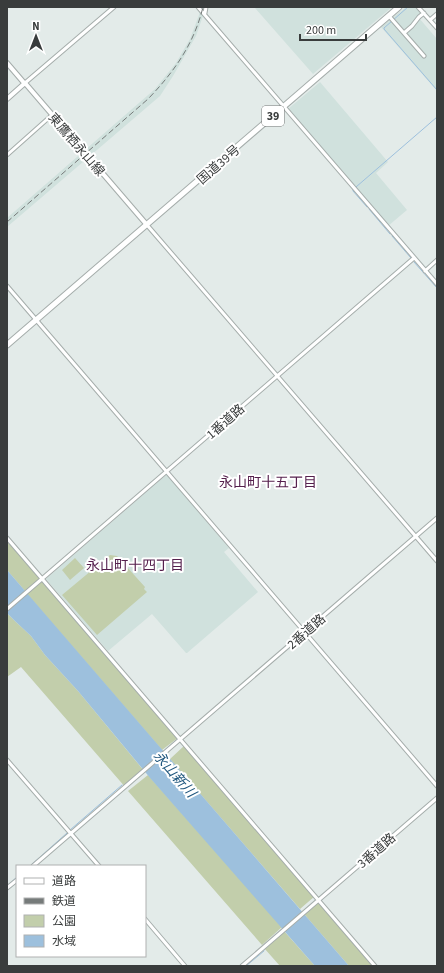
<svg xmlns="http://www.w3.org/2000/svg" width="444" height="973" viewBox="0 0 444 973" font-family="'Source Sans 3','Noto Sans JP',sans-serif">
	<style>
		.built { fill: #d0e1dd }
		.green { fill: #c2ceab }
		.water { fill: #9dc0dd }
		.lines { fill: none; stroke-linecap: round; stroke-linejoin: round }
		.stream { stroke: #9dc0dd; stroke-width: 1 }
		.minor-casing { stroke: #a5adab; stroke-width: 5 }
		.major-casing { stroke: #a5adab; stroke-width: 6 }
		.highway-casing { stroke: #a5adab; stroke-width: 7 }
		.minor { stroke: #fff; stroke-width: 3 }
		.major { stroke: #fff; stroke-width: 4 }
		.highway { stroke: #fff; stroke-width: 5 }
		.rail { stroke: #767b7a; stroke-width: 1; stroke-dasharray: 6 3; stroke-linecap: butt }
		.labels { text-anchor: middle; stroke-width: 4; stroke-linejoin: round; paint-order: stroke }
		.shield { fill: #fff; stroke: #747676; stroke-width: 1 }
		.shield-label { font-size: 12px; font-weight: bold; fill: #393c3c }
		.street-label { font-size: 13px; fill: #393c3c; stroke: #fff }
		.neighbourhood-label { font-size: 14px; fill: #55204d; stroke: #fff }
		.water-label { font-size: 14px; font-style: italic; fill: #20577e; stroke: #fff }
	</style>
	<rect width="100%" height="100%" fill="#e3ebe9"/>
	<path class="built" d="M200,7H206L196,36L173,76L160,96L7,227V218L155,89L176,63L190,39L199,15Z
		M256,7H392L313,74L255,8Z
		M406,7H415L422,15L419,18L437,39V91L381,27Z
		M320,82L388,162L376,173L407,210L388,226L288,109Z
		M166,475H167L229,548L224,552L258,592L187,653H186L152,614L108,651L46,579Z"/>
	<path class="green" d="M7,538L41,578L25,591L7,570Z
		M110,555L117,556L145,587L144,589L147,592L97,635L62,595Z
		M75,558L84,568L70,580L62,570Z
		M43,580L179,737L162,750L27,594Z
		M7,613L16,622L31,636L45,655L78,691L145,772L126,788L21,667L7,677Z
		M185,745L315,896L300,909L170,759Z
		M148,775L282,927L262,945L128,791Z
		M319,901L375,966H349L304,914Z
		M284,931L315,966H280L264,948Z"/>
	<path class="water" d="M7,570L349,966H315L151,779L78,691L45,655L31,636L16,622L7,613Z"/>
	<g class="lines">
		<path class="stream" d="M408,7L384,28V29L437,90
			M356,187L437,117
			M353,189V191L367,207
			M369,209L390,234
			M392,236L411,258
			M414,262L437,288
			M70,830L122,785
			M30,866L67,833
			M7,886L17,877
			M246,966L264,951"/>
		<g class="minor-casing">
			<path id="minor" d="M198,7L437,284
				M418,7L437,28
				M205,13L206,7
				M389,16L424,56
				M430,20L437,14
				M404,33L412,26L419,17L424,13
				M25,83L114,7
				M7,155L52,115
				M147,225L437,561
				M425,271L437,260
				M7,286L437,786
				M7,538L375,966
				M7,609L414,258
				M7,760L99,866
				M33,866L437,518
				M7,888L17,880
				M145,919L185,966
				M242,966L437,798"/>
		</g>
		<g class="major-casing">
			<path id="major" d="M7,63L25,84
				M7,99L25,83L147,225"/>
		</g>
		<g class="highway-casing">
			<path id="highway" d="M7,345L399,7"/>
		</g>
		<use href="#minor" class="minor"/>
		<use href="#major" class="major"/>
		<use href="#highway" class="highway"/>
		<path class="rail" d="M7,222L148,99C174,72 194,44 203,7"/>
	</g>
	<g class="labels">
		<rect class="shield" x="262" y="106" width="22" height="20" rx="3"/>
		<g class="shield-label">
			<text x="273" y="120">39</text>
		</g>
		<g class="street-label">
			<text transform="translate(77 144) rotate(49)" y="5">東鷹栖永山線</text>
			<text transform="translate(218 164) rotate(-41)" y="5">国道39号</text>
			<text transform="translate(225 421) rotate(-41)" y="5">1番道路</text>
			<text transform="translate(306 631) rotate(-41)" y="5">2番道路</text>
			<text transform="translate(376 850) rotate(-41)" y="5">3番道路</text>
		</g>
		<g class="neighbourhood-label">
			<text x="268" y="487">永山町十五丁目</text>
			<text x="135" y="570">永山町十四丁目</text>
		</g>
		<g class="water-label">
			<text transform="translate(175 774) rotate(49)" y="5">永山新川</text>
		</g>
	</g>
	<rect width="444" height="973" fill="none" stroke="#393c3c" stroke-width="16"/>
	<rect x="16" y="865" width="130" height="92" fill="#ffffff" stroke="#b0b1b1"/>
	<rect x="24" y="878" width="20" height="6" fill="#ffffff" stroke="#b0b1b1"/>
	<text x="52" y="885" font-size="12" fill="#393c3c">道路</text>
	<rect x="24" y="898" width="20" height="6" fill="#767b7a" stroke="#b0b1b1"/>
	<text x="52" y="905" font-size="12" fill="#393c3c">鉄道</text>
	<rect x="24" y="915" width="20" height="12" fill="#c2ceab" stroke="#b0b1b1"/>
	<text x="52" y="925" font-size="12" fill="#393c3c">公園</text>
	<rect x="24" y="935" width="20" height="12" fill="#9dc0dd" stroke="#b0b1b1"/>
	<text x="52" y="945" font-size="12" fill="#393c3c">水域</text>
	<g transform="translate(36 36)" stroke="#ffffff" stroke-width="3" paint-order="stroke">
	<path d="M0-3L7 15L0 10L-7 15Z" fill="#393c3c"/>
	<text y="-6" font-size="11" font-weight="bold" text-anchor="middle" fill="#393c3c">N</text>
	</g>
	<path d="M300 34v6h66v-6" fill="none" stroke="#393c3c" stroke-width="2"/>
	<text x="306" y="34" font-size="12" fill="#393c3c" stroke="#ffffff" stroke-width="3" paint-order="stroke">200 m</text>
</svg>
